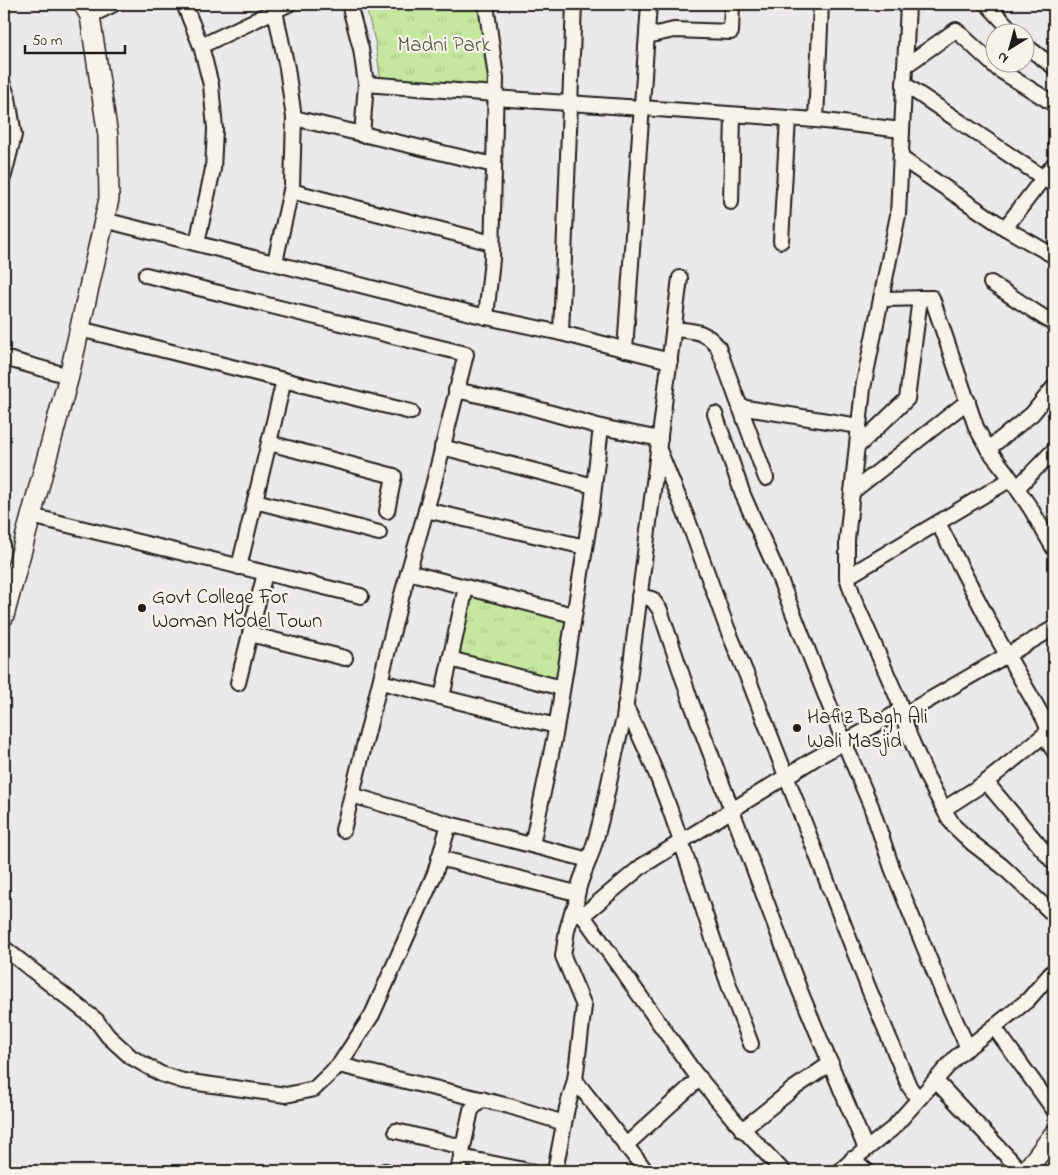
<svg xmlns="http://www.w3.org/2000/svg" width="1058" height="1175" font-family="'Indie Flower',sans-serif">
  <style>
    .park { fill: url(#park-tufts); stroke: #71825e }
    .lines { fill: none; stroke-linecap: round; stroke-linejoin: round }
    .street-casing { stroke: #1c1c1c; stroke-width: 18 }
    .secondary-casing { stroke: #1c1c1c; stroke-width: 22 }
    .street { stroke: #f7f3e8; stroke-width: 14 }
    .secondary { stroke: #f7f3e8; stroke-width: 19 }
    .poi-dot { fill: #1c1c1c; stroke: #f7f3e8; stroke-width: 2 }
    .labels { text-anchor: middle; stroke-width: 4.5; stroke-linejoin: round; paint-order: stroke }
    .park-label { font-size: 21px; fill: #4f5944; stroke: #f7f3e8 }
    .poi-label { font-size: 21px; fill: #1c1c1c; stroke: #f7f3e8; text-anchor: start }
  </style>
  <defs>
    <pattern id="park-tufts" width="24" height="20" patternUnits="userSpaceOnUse" patternTransform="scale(1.25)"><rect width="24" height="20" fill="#c6e7a0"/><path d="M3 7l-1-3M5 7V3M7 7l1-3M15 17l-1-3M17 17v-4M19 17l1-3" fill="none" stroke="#aac689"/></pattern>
  </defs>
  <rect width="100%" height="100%" fill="#ece9ed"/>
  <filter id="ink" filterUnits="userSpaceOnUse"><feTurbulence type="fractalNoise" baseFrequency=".02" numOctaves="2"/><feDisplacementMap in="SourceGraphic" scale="10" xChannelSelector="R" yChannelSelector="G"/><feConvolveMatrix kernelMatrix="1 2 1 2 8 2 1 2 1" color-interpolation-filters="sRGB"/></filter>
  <g filter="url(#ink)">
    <!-- park -->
    <g class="park">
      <path d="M365 4H478L489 57 491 86 381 81 375 41Z"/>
      <path d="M471 595 567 618 556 682 456 655Z"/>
    </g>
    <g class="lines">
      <defs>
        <g id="street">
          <path d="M184 4 201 46 211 85 215 129 213 169 197 243"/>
          <path d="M349 4 361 49 366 84 362 135"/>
          <path d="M486 4 496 78 492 259 486 317"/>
          <path d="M908 4 898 215 863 388 847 540V577L854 599 898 699 909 735 927 777 947 815 954 826 972 843 1002 866 1054 915"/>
          <path d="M987 4 1013 32"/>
          <path d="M90 16 114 4"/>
          <path d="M647 36 674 30 731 32 732 4"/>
          <path d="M201 46 289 4"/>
          <path d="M1026 46 1054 67"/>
          <path d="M905 66 956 30 998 69 1054 104"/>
          <path d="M366 84 495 94"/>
          <path d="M904 84 1054 185"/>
          <path d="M4 87 8 98 14 135 4 175"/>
          <path d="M495 98 816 120 902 130"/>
          <path d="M294 118 494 165"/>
          <path d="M816 120 821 4"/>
          <path d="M901 158 1005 228 1054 256"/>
          <path d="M291 191 492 243"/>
          <path d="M731 202 733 115"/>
          <path d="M104 220 486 317 561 333 670 361"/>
          <path d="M1005 228 1054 164"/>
          <path d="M781 241 788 118"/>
          <path d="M275 262 292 186 294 118 287 68 275 11"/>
          <path d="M146 275 466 354 433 486 401 598 343 830"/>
          <path d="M680 278 624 719C611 761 607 806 593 848 587 868 576 885 576 906L694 1072 735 1121 783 1171"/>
          <path d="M991 283 1054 324"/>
          <path d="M881 299 932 298 976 427 988 449 1006 472 1031 509 1054 549"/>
          <path d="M80 329 411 412"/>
          <path d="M674 329C693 331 705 330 718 347L766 478"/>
          <path d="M561 333 574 4"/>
          <path d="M625 350 649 4"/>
          <path d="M4 358 69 376"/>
          <path d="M456 390 523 405 601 427 660 439"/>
          <path d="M740 407 859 426"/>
          <path d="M715 414 743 495 775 567 844 742 871 806 892 868 943 993 968 1048"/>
          <path d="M269 443 394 476 387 511"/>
          <path d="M442 447 594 486"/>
          <path d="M857 447 907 399 920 298"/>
          <path d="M988 449 1032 414 1054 387"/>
          <path d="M659 450 689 523 727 628 750 683 868 987 909 1086 918 1099"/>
          <path d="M1017 488 1053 451 1054 452"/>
          <path d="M852 492 968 401"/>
          <path d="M255 501 379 533"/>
          <path d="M426 510 585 547"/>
          <path d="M31 516 361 596"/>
          <path d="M938 523 998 639 1044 719 1049 731 1050 745 1054 751"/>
          <path d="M239 567 284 380"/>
          <path d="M408 572 573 615"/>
          <path d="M847 577 1011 479"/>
          <path d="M639 596 652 599 660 610 690 699 800 991 866 1149"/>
          <path d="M250 634 345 658"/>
          <path d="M450 659 562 688"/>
          <path d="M381 682 556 726"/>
          <path d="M238 683 265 573"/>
          <path d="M442 697 466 587"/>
          <path d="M625 706C668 787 691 876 721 962 730 990 741 1017 751 1044"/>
          <path d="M903 715 1054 628"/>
          <path d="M986 782 1054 863"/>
          <path d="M352 795 449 824 589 860"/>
          <path d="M944 809 986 782 1049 731"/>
          <path d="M532 845 555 735 592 505 601 427"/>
          <path d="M439 858 576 893"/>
          <path d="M582 916 642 866 814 759 902 710"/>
          <path d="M4 948 96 1020 108 1036 131 1057 161 1074 183 1081 286 1095 314 1089 339 1065 372 1015 435 873 449 824"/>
          <path d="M994 1027 1054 1110"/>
          <path d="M339 1065 509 1106 564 1123"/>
          <path d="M575 1080 646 1171"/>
          <path d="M935 1080 1021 1171"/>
          <path d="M742 1130 793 1089 831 1063"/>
          <path d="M396 1131 463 1147"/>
          <path d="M625 1146 700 1078"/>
          <path d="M461 1157 529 1171"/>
          <path d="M852 1159 867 1171"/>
          <path d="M384 1171H386"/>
          <path d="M458 1171 471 1110 482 1099"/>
          <path d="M555 1171 567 1108 575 1080 584 1006 563 956 567 930 572 912 576 906"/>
          <path d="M840 1171 850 1162 892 1129 956 1057 1028 1000 1054 970"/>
        </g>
        <g id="secondary">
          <path d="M4 616 69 376 109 199 108 136 90 16 83 4"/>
          <path d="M1026 1171 1054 1134"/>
        </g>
      </defs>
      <!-- street casing -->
      <use href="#street" class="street-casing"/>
      <!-- secondary casing -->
      <use href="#secondary" class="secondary-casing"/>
      <!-- street -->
      <use href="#street" class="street"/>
      <!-- secondary -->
      <use href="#secondary" class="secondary"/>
    </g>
  </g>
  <!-- markers -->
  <g class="poi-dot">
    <circle cx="142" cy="608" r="5"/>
    <circle cx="797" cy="728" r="5"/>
  </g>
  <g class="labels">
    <!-- park labels -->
    <g class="park-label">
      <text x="444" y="51">Madni Park</text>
    </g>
    <!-- poi labels -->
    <g class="poi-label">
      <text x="152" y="603">Govt College For<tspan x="152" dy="24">Woman Model Town</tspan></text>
      <text x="807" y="723">Hafiz Bagh Ali<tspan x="807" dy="24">Wali Masjid</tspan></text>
    </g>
  </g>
  <!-- margin -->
  <rect width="1058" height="1175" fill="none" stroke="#f7f3e8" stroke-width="20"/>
  <rect x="10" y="10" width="1038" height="1155" fill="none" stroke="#1c1c1c" stroke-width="2" filter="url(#ink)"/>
  <!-- north arrow -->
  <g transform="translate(1010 48) rotate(217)"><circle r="24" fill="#f7f3e8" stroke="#9f9d96"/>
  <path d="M0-4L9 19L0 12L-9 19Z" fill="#1c1c1c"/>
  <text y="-8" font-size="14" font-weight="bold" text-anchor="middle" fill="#1c1c1c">N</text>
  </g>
  <!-- scale -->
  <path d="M25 45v8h100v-8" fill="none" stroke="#1c1c1c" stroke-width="2.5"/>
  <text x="32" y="45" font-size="15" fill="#1c1c1c" stroke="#f7f3e8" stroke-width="4" paint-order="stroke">50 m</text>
</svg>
